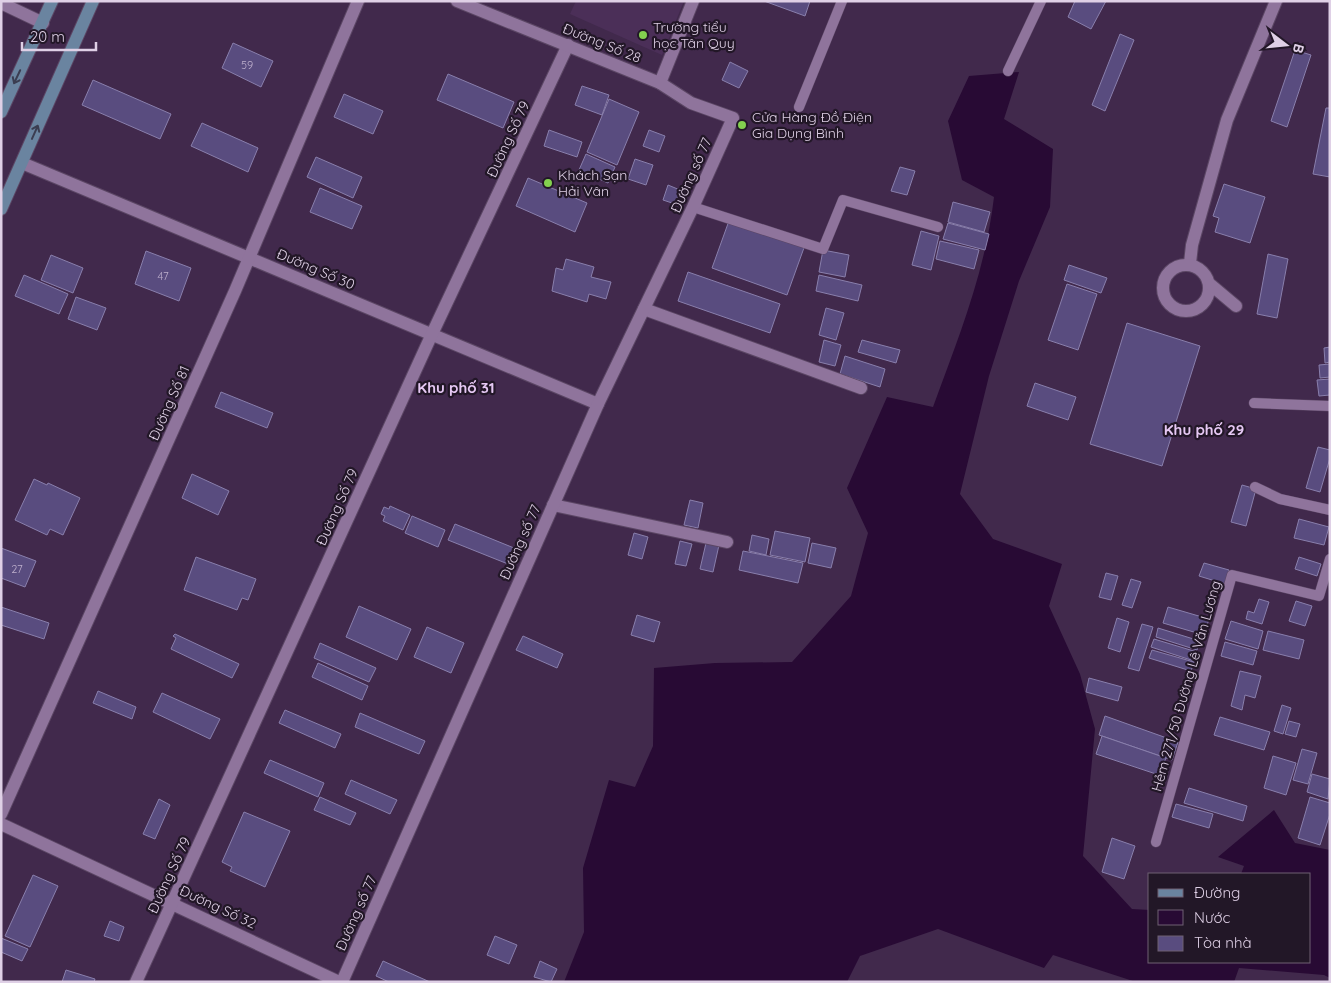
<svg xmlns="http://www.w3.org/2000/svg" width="1331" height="983" font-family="Quicksand,sans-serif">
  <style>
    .built { fill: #4b2f58 }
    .water { fill: #280a34 }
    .building { fill: #594c7f; stroke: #897fac }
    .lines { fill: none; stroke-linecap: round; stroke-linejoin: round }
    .lane-casing { stroke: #5b4664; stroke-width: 11 }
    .street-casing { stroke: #5b4664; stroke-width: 14 }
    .secondary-casing { stroke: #5b4664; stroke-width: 14 }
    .lane { stroke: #8f749c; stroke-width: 10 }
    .street { stroke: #8f749c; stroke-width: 12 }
    .secondary { stroke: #6a84a0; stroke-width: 12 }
    .oneway { stroke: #3b3d51 }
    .poi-dot { fill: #83d04f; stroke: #221727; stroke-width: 2 }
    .labels { text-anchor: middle; stroke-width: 4.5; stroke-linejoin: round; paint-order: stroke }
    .number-label { font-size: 11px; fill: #beafcc }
    .poi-label { font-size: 14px; fill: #dfd0e6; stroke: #221727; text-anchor: start }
    .street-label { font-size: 14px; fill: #dfd0e6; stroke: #221727 }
    .neighbourhood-label { font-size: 15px; font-weight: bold; fill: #e6c8f4; stroke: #221727 }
  </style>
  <rect width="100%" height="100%" fill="#41294c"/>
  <!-- built -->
  <path class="built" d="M576 1H684L662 55 570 14Z"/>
  <!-- water -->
  <path class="water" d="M1019 72 1004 119 1053 149 1050 207 1019 281 989 376 960 494 993 539 1062 564 1049 606 1080 674 1095 729 1083 856 1132 909 1150 910V962H1310V874H1241L1244 866 1218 857 1274 810 1295 843 1330 850V978L1324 975 1239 968 1234 982H1136L1053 955 1044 968 938 929 860 956 847 982H564L584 932 583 868 609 780 635 787 653 746 654 668 715 663 792 662 851 596 868 533 847 488 887 397 933 407C959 336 985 273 994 197L962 180 948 121 969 76Z"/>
  <!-- building -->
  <g class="building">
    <path d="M764 1H810L805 16Z"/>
    <path d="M1075 1H1106L1091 29 1068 17Z"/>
    <path d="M1120 34 1134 40 1105 111 1092 105Z"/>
    <path d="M233 43 273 61 261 87 222 68Z"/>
    <path d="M1295 50 1311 55 1287 127 1271 121Z"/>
    <path d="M730 62 748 71 739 88 722 80Z"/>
    <path d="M448 74 514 102 503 128 437 100Z"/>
    <path d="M93 80 171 114 160 139 82 105Z"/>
    <path d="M582 86 609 95 602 115 575 105Z"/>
    <path d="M344 94 383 111 373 134 334 117Z"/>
    <path d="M609 99 639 112 617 165 587 152Z"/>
    <path d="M1326 108H1330V177L1313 174Z"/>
    <path d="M202 123 258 148 248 172 191 146Z"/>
    <path d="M549 130 582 142 577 157 544 146Z"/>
    <path d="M649 130 665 136 659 152 643 146Z"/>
    <path d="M586 154 615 167 608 183 579 170Z"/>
    <path d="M316 157 362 177 353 198 307 177Z"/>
    <path d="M635 159 653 165 646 185 628 179Z"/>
    <path d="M900 167 915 171 907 195 891 191Z"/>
    <path d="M528 178 587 203 575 232 516 206Z"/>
    <path d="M1224 184 1265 197 1250 243 1215 232 1219 218 1213 216Z"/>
    <path d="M668 185 680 190 675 204 663 200Z"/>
    <path d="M320 188 362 206 352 229 310 212Z"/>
    <path d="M953 202 990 212 984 232 948 222Z"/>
    <path d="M730 218 805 245 787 295 712 268Z"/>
    <path d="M948 223 989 234 985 250 943 239Z"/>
    <path d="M921 231 939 236 931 270 912 265Z"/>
    <path d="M940 241 979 250 974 269 936 259Z"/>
    <path d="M823 250 849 255 845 277 819 272Z"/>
    <path d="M146 251 191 268 179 301 135 284Z"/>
    <path d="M1268 254 1288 259 1277 318 1257 314Z"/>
    <path d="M51 255 83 268 73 293 41 280Z"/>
    <path d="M566 259 594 267 591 277 611 282 606 299 589 294 587 302 552 291 556 268 563 270Z"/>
    <path d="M1069 265 1107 278 1101 293 1064 280Z"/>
    <path d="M688 272 780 304 770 333 678 301Z"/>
    <path d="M24 275 68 294 59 314 15 296Z"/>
    <path d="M819 275 862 285 858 301 816 291Z"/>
    <path d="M1067 284 1097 294 1078 350 1048 340Z"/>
    <path d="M76 297 106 308 97 330 68 319Z"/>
    <path d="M826 308 844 313 836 340 819 335Z"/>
    <path d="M1127 323 1200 346 1162 466 1090 444Z"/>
    <path d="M824 340 841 345 835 366 819 362Z"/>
    <path d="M862 340 900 350 896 363 858 352Z"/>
    <path d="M1330 347V362L1325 363 1324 348Z"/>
    <path d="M845 356 885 369 880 387 840 374Z"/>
    <path d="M1330 364V377L1320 378 1319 365Z"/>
    <path d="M1330 379V395L1319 396 1317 380Z"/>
    <path d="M1035 383 1076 397 1068 420 1027 406Z"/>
    <path d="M221 392 273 413 267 428 215 407Z"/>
    <path d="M1318 447 1330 450V458L1320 492 1306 488Z"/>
    <path d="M192 474 229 491 218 515 182 498Z"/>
    <path d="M34 479 47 485 48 483 80 498 63 535 50 529 47 535 15 520Z"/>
    <path d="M1242 485 1256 489 1246 526 1231 522Z"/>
    <path d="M690 500 703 503 698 528 684 525Z"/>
    <path d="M390 506 410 515 403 530 383 521 385 516 381 514 384 507 389 509Z"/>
    <path d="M412 516 445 530 438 547 405 533Z"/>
    <path d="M1299 519 1329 527 1324 545 1294 538Z"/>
    <path d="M455 524 514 548 508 564 448 540Z"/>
    <path d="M775 531 810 538 805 562 770 555Z"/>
    <path d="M634 533 648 537 642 559 628 555Z"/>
    <path d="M752 535 769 539 766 555 749 551Z"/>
    <path d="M680 541 692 544 686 566 675 564Z"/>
    <path d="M706 543 719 545 713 572 700 569Z"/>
    <path d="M812 543 836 548 831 568 808 563Z"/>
    <path d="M1 548 36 561 25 587 1 578Z"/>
    <path d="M743 551 803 563 798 583 739 570Z"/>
    <path d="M196 557 256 579 248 600 242 598 237 610 184 590Z"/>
    <path d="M1299 557 1321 564 1317 576 1295 569Z"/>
    <path d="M1204 563 1229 570 1225 584 1199 576Z"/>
    <path d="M1106 573 1118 576 1111 600 1099 597Z"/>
    <path d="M1131 579 1141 582 1132 608 1122 605Z"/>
    <path d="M1259 599 1269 602 1262 624 1246 619 1248 611 1254 613Z"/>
    <path d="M1296 601 1312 606 1305 626 1289 621Z"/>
    <path d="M359 606 411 629 397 660 346 637Z"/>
    <path d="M1 607 49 623 44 639 1 625Z"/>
    <path d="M1168 607 1209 619 1204 635 1163 623Z"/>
    <path d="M637 615 660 622 654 642 631 635Z"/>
    <path d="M1117 618 1129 622 1120 652 1108 648Z"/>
    <path d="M1231 621 1263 631 1258 649 1225 639Z"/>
    <path d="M1142 624 1153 627 1139 671 1128 668Z"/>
    <path d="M427 627 464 643 451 673 414 657Z"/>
    <path d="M1158 628 1200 641 1197 650 1156 637Z"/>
    <path d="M1268 631 1304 640 1299 659 1263 650Z"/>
    <path d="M175 634 239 664 232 678 171 649 176 638 173 636Z"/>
    <path d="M523 636 563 654 557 668 516 650Z"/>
    <path d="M1154 639 1197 652 1194 661 1151 647Z"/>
    <path d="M1225 642 1257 651 1253 665 1221 656Z"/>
    <path d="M320 643 376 668 369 682 314 658Z"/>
    <path d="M1152 650 1194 662 1191 671 1149 658Z"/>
    <path d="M318 663 368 686 362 700 312 677Z"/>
    <path d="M1240 671 1261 676 1255 698 1245 695 1242 710 1231 706Z"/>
    <path d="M1089 678 1122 687 1118 701 1086 692Z"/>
    <path d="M98 691 136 707 132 719 93 703Z"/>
    <path d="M162 693 220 719 210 739 153 712Z"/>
    <path d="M1282 705 1291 708 1283 734 1274 731Z"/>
    <path d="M285 710 341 734 335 748 279 723Z"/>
    <path d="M360 713 425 741 419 754 355 727Z"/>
    <path d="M1105 716 1178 742 1172 760 1099 735Z"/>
    <path d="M1220 717 1270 732 1264 750 1214 735Z"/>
    <path d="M1289 721 1300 724 1296 737 1285 734Z"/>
    <path d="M1102 736 1166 758 1159 775 1096 754Z"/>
    <path d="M1302 749 1317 753 1308 784 1293 780Z"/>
    <path d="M1273 756 1296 763 1286 795 1264 788Z"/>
    <path d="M270 760 324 783 318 797 264 773Z"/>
    <path d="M1312 774 1330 779 1328 799 1307 792Z"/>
    <path d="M351 780 397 800 390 814 345 794Z"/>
    <path d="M1189 788 1247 806 1243 821 1184 803Z"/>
    <path d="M320 797 356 813 350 825 314 810Z"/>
    <path d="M1310 797 1330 803V814L1320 845 1298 838Z"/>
    <path d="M159 799 170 805 155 839 143 834Z"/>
    <path d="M1176 804 1213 814 1209 828 1172 817Z"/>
    <path d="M244 812 290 831 265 887 230 871 232 867 222 862Z"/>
    <path d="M1112 838 1135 846 1124 879 1102 872Z"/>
    <path d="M33 875 58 886 30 947 5 936Z"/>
    <path d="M110 921 124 927 119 941 104 936Z"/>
    <path d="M495 936 517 945 509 964 487 955Z"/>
    <path d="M1 938 28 949 22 961 1 952Z"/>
    <path d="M383 961 430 982H389L376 976Z"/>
    <path d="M540 961 557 969 551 982 534 977Z"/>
    <path d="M66 970 95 979 94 982H62Z"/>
  </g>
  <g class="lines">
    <defs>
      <g id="lane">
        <path d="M1008 71 1041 1"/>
        <path d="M799 107 842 1"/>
        <path d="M693 207 823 249 843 200 938 227"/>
        <path d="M1254 403 1330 406"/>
        <path d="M1255 487 1280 499 1330 510"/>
        <path d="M1156 842 1232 575 1319 596 1330 559"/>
      </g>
      <g id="street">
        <path d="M1 3 43 23"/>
        <path d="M660 83 693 1"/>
        <path d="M22 163 598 404"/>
        <path d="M1190 263 1192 245 1227 120 1276 1"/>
        <circle cx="1186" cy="288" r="23"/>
        <path d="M1211 285 1236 306"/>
        <path d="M644 309 861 388"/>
        <path d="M553 505 727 542"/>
        <path d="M1 814 235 291 358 1"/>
        <path d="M1 824 339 982"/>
        <path d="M136 982 432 334 568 45"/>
        <path d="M342 982 598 404 693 207 733 118 691 103 660 83 457 1"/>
      </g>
      <g id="secondary">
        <path d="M1 112 52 1"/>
        <path d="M1 209 93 1"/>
      </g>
    </defs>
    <!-- lane casing -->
    <use href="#lane" class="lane-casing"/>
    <!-- street casing -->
    <use href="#street" class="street-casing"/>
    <!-- secondary casing -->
    <use href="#secondary" class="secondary-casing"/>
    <!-- lane -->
    <use href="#lane" class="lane"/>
    <!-- street -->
    <use href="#street" class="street"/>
    <!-- secondary -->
    <use href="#secondary" class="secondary"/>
  </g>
  <!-- one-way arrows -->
  <defs><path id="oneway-shaft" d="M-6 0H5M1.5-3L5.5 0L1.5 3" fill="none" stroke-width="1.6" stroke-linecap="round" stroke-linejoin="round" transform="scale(1.25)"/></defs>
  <g class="oneway">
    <use href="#oneway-shaft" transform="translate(17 77) rotate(115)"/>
    <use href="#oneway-shaft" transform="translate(35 132) rotate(-66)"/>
  </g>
  <!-- markers -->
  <g class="poi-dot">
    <circle cx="643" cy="35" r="5"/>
    <circle cx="742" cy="125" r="5"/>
    <circle cx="548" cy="183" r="5"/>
  </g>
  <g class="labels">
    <!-- number labels -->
    <g class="number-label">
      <text x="247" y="69">59</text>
      <text x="163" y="280">47</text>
      <text x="17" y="573">27</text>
    </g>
    <!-- poi labels -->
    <g class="poi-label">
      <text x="653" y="32">Trường tiểu<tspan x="653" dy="16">học Tân Quy</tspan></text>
      <text x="752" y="122">Cửa Hàng Đồ Điện<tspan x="752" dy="16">Gia Dụng Bình</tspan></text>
      <text x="558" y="180">Khách Sạn<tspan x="558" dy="16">Hải Vân</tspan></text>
    </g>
    <!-- street labels -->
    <g class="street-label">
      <text transform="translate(602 43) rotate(22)" y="5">Đường Số 28</text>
      <text transform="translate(508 139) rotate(-65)" y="5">Đường Số 79</text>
      <text transform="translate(691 175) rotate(-66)" y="5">Đường số 77</text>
      <text transform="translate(316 269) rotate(23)" y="5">Đường Số 30</text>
      <text transform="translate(169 403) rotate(-66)" y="5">Đường Số 81</text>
      <text transform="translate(337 507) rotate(-66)" y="5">Đường Số 79</text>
      <text transform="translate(520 542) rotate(-66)" y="5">Đường số 77</text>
      <text transform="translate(1186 686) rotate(-74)" y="5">Hẻm 271/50 Đường Lê Văn Lương</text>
      <text transform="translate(169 875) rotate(-65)" y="5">Đường Số 79</text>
      <text transform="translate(218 907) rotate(25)" y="5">Đường Số 32</text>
      <text transform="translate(356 913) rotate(-66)" y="5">Đường số 77</text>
    </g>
    <!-- neighbourhood labels -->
    <g class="neighbourhood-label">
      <text x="456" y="393">Khu phố 31</text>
      <text x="1204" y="435">Khu phố 29</text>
    </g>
  </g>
  <!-- border -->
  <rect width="1331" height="983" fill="none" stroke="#dfd0e6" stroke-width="5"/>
  <!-- legend -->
  <rect x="1148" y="873" width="162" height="90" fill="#221727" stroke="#6e6173"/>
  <rect x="1158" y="889" width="25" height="8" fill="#6a84a0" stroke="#6e6173"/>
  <text x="1194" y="898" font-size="15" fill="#dfd0e6">Đường</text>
  <rect x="1158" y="910" width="25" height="15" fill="#280a34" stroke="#6e6173"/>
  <text x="1194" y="923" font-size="15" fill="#dfd0e6">Nước</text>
  <rect x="1158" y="936" width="25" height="15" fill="#594c7f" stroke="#6e6173"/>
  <text x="1194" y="948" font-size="15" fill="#dfd0e6">Tòa nhà</text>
  <!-- north arrow -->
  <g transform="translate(1286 45) rotate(106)" stroke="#221727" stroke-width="4" paint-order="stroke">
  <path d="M0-4L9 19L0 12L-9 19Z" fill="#dfd0e6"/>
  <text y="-8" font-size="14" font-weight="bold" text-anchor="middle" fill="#dfd0e6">B</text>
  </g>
  <!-- scale -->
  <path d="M22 42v8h74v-8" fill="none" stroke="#dfd0e6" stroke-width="2.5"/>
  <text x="30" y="42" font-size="15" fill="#dfd0e6" stroke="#221727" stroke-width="4" paint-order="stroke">20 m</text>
</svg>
